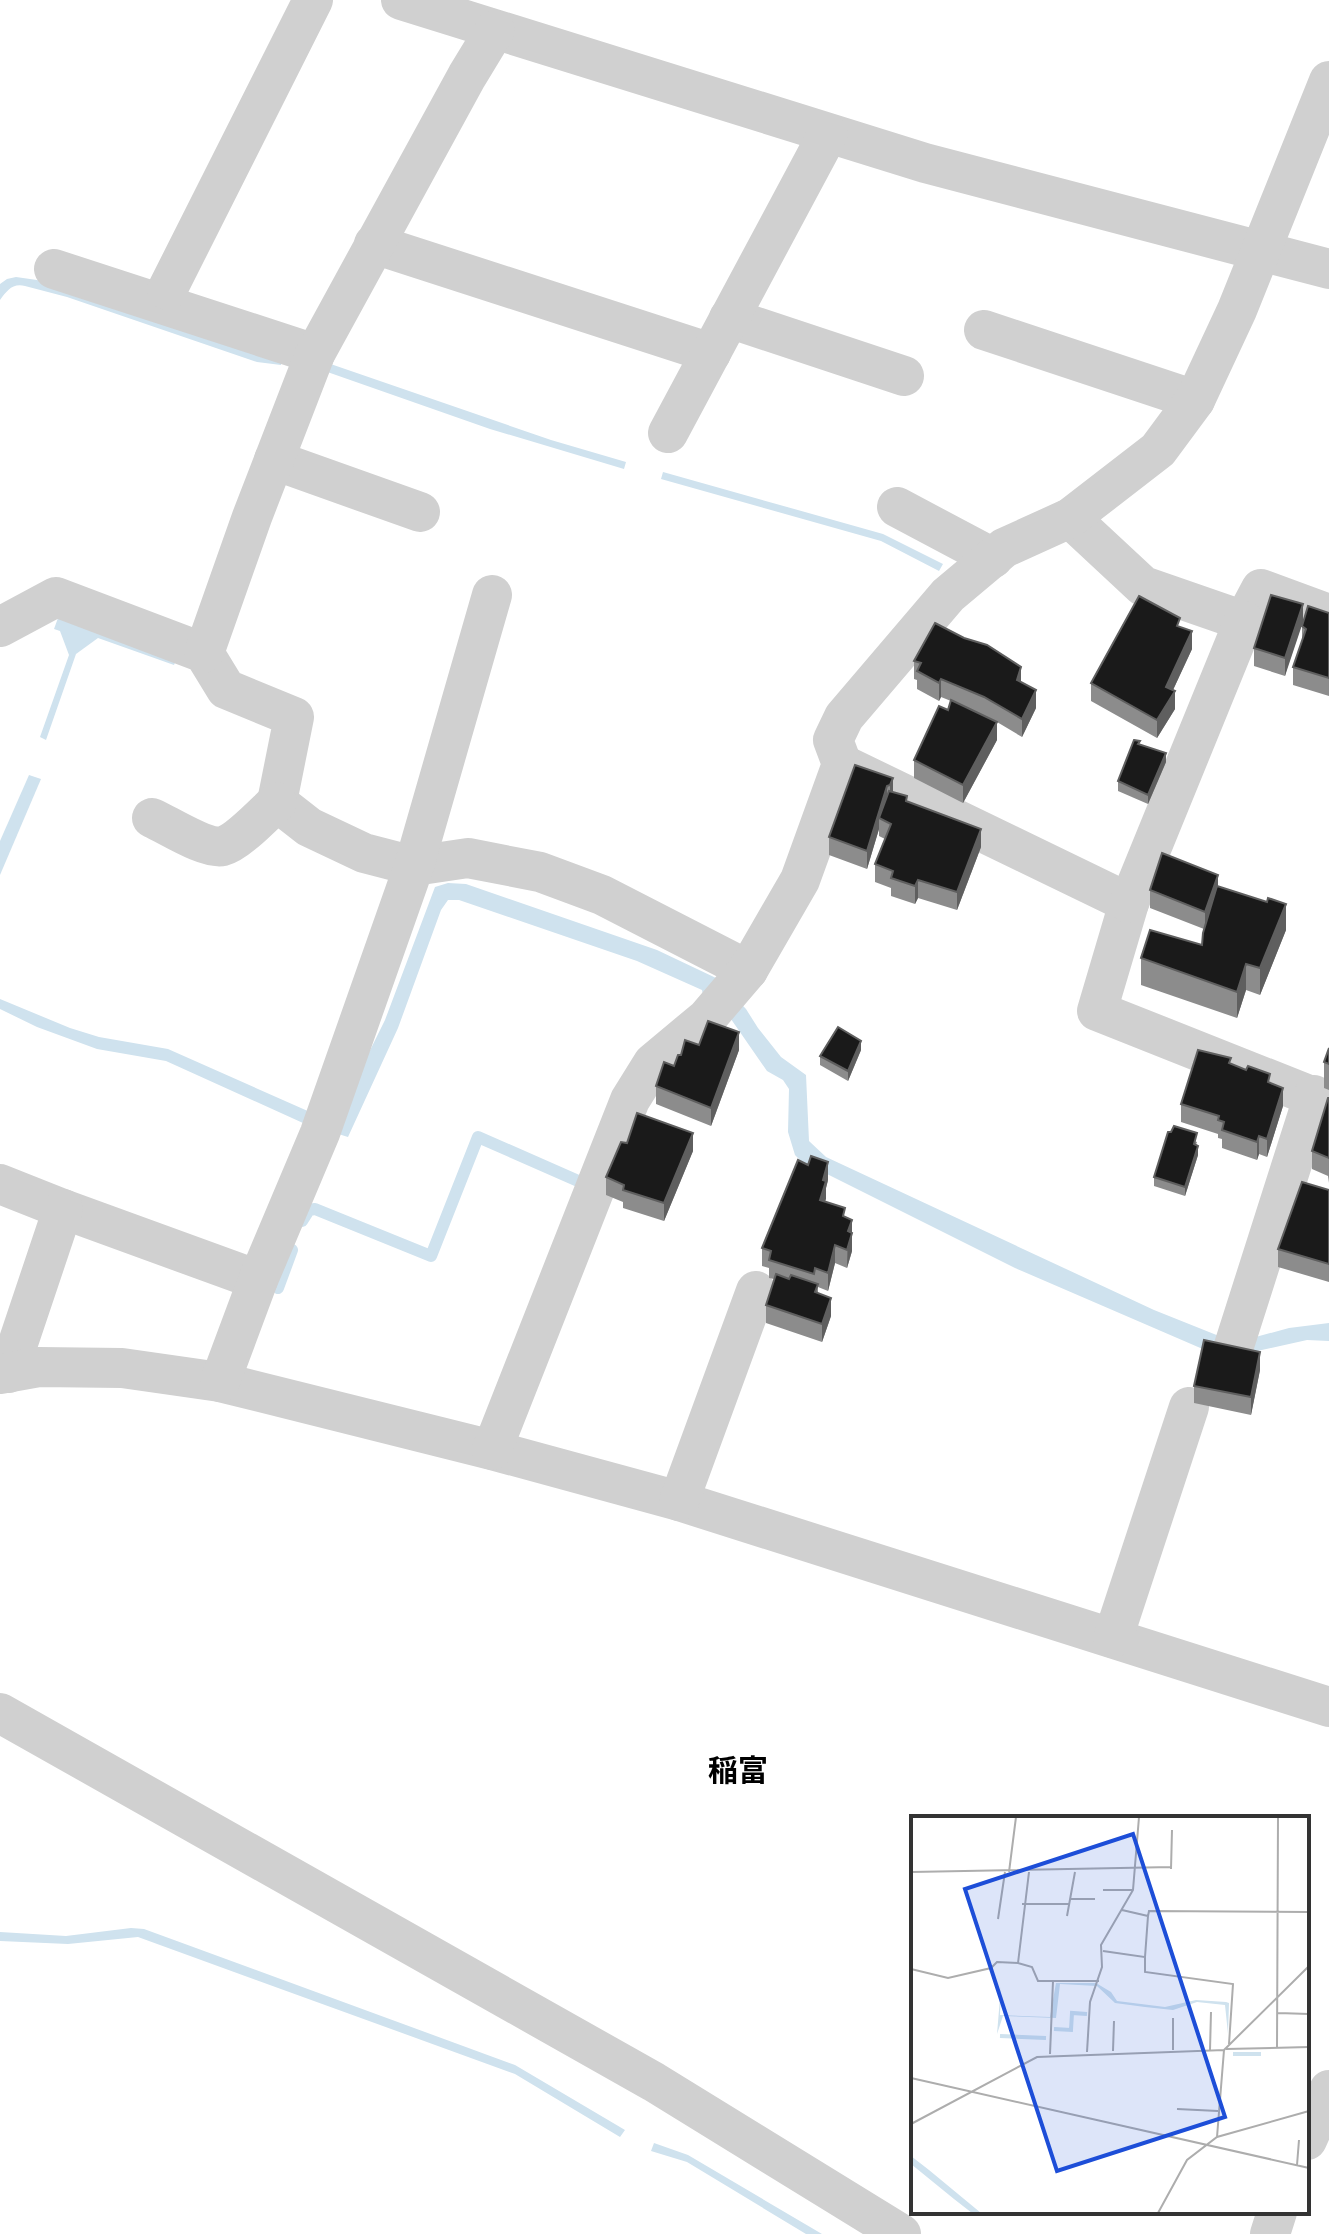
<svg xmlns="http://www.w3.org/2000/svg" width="1329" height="2234" font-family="'Exo 2','Noto Sans JP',sans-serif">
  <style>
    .water { fill: #cfe2ee }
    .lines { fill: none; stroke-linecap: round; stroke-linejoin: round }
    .stream { stroke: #cfe2ee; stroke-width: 12 }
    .minor { stroke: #d0d0d0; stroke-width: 40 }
    .wall { fill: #8c8c8c }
    .shaded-wall { fill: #5f5f5f }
    .building { fill: #1a1a1a; stroke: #5f5f5f; stroke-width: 2 }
    .labels { text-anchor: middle; stroke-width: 8; stroke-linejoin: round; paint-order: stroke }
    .quarter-label { font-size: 30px; font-weight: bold; fill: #000; stroke: #fff }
    .inset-river { fill: none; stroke: #cfe2ee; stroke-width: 4 }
    .inset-road { fill: none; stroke: #adadad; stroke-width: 2 }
    .view { fill: #1d4ed8; fill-opacity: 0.15; stroke: #1d4ed8; stroke-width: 4 }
    .inset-edge { fill: none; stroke: #333; stroke-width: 4 }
  </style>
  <rect width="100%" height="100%" fill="#fff"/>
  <!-- water -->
  <g class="water">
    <path d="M16 277 37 280 281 355V365L257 362 67 297 25 286C12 283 7 291 0 300V284L7 279Z"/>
    <path d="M319 360 551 440 626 462 624 469 490 429 316 368Z"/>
    <path d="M663 472 883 534 943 564 939 571 881 541 661 479Z"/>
    <path d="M58 618 177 658 174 665 98 638 76 654 46 740 40 737 69 655 60 631 54 629Z"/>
    <path d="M29 775 41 779 0 875V841Z"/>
    <path d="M448 883 466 884 657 950 716 978 746 1009 758 1028 781 1057 806 1075 809 1141 826 1157 1154 1310 1219 1336 1252 1338 1289 1328 1329 1323V1341L1307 1340 1239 1355 1205 1350 1015 1268 827 1174 805 1165 795 1155 788 1132 789 1089 783 1080 767 1071 715 996 704 1002 702 990 637 961 459 900H448L441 910 398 1028 348 1137 303 1123 166 1061 97 1049 37 1027 0 1009V999L70 1028 99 1037 168 1049 310 1112 342 1107 385 1020 435 887Z"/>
    <path d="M131 1928 144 1929 515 2065 625 2130 620 2137 515 2074 138 1937 68 1944 0 1941V1932L66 1936Z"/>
    <path d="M654 2143 688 2155 822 2234H806L687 2162 651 2151Z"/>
  </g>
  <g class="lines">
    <!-- stream -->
    <g class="stream">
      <path d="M302 1221 309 1210 315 1209 431 1256 478 1137 585 1184 587 1177"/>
      <path d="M278 1288 292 1250"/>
    </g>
    <!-- minor -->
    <g class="minor">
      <path d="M401 0 925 163 1329 269"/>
      <path d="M374 244 711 353"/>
      <path d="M54 269 315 354"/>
      <path d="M167 290 313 0"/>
      <path d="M729 318 904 376"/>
      <path d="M984 330 1195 400"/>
      <path d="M668 433 828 134"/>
      <path d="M274 460 420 512"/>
      <path d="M897 507 993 558"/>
      <path d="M1070 518 1143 586 1244 621 1261 589 1329 614"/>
      <path d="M0 627 56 597 204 653 226 689 294 717 277 802 309 827 364 853 414 866 468 858 540 872 602 895 748 970"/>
      <path d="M204 653 252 517 315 354 467 76 495 30"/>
      <path d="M846 766 1129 903 1097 1011 1329 1103"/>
      <path d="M152 818C168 825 206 850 223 846 238 842 265 813 277 802"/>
      <path d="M1129 903 1244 621"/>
      <path d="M0 1184 63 1209 258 1280"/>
      <path d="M1232 1352 1314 1095"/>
      <path d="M8 1373 63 1209"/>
      <path d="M0 1374 39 1367 122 1368 220 1382 492 1450 679 1501 1329 1707"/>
      <path d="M220 1382 258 1280 320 1133 414 866 492 595"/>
      <path d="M492 1450 630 1100 653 1063 707 1018 748 970 800 880 842 764 833 740 844 717 948 595 1004 548 1070 518 1158 450 1195 400 1237 310 1329 81"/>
      <path d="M679 1501 756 1291"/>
      <path d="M1113 1638 1189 1407"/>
      <path d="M0 1713 654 2082 901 2234"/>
      <path d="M1307 2140 1329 2090"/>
      <path d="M1270 2234 1277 2212"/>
    </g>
  </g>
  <!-- wall -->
  <g class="wall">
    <path d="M1303 604 1285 676 1254 666V648Z"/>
    <path d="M1329 613V696L1293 685V667L1302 642V626Z"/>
    <path d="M1180 627 1192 649 1173 690 1175 709 1157 738 1091 701V683Z"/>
    <path d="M914 661 1021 682 1036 708 1022 737 997 722V740L963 803 914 778V760L948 710 951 701 941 697 939 701 917 689V680L914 679Z"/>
    <path d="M1140 744 1166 762 1148 804 1118 791V781Z"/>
    <path d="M893 778V792L907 802 981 847 957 910 918 898 915 904 891 896V888L875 882V864L885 839 879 836V829L867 869 829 855V837Z"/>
    <path d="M1218 886 1286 930 1260 995 1246 990 1237 1018 1141 985V958L1202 945 1204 929 1150 908V890Z"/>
    <path d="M1329 1048V1090L1324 1088V1062Z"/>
    <path d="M739 1050 711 1126 656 1104V1086L674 1066 681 1055Z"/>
    <path d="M861 1050 848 1081 820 1065V1056Z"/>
    <path d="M1231 1064 1270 1083 1283 1106 1267 1157 1259 1154 1257 1160 1222 1148V1139L1218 1138V1134L1181 1122V1104Z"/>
    <path d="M1329 1098V1183L1328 1176 1312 1169V1151Z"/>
    <path d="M1171 1132 1197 1142 1196 1145 1198 1155 1185 1196 1154 1186V1177Z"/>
    <path d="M627 1143 693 1151 664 1221 623 1208V1202L606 1195V1177Z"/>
    <path d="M828 1180 826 1188 825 1201 845 1217 852 1220V1251L847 1268 835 1263 828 1291 818 1287V1293L831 1316 822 1342 766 1323V1305L774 1279 769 1278V1268L762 1266V1248Z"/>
    <path d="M1329 1190V1282L1278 1267V1249Z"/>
    <path d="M1260 1370 1251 1415 1194 1403V1386Z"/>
  </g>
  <!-- shaded-wall -->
  <g class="shaded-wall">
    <path d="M1303 604V622L1285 676V658Z"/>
    <path d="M1192 631V649L1166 705V687Z"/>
    <path d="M1021 667V685L1017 680Z"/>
    <path d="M941 679V697L939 701V683Z"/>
    <path d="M1036 690V708L1022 737V719Z"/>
    <path d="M1175 691V709L1157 738V720Z"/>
    <path d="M997 722V740L963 803V785Z"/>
    <path d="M1166 753V762L1148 804V795Z"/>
    <path d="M893 778V796L890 803V785Z"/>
    <path d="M887 786V804L879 818V829L867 869V851Z"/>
    <path d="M981 829V847L957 910V892Z"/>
    <path d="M1218 875V893L1205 930V912Z"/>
    <path d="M918 880V898L915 904V886Z"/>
    <path d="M1286 904V930L1260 995V968Z"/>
    <path d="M1246 964V990L1237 1018V992Z"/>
    <path d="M739 1032V1050L711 1126V1108Z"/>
    <path d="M861 1041V1050L848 1081V1071Z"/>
    <path d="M1283 1088V1106L1267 1157V1139Z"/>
    <path d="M693 1133V1151L664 1221V1203Z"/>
    <path d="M1259 1136V1154L1257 1160V1142Z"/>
    <path d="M1198 1146V1155L1185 1196V1187Z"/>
    <path d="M828 1162V1180L826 1188V1199L820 1218V1200L823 1180Z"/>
    <path d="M852 1220V1251L847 1268 848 1231Z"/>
    <path d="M835 1245V1263L828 1291V1273Z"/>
    <path d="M831 1298V1316L822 1342V1324Z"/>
    <path d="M1260 1352V1370L1251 1415V1397Z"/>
  </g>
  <!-- building -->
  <g class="building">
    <path d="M1271 595 1303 604 1285 658 1254 648Z"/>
    <path d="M1139 596 1180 618 1177 626 1192 631 1166 687 1175 691 1157 720 1091 683Z"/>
    <path d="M1308 606 1329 613V678L1293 667 1306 629 1302 626Z"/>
    <path d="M935 623 964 638 987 645 1021 667 1017 680 1036 690 1022 719 984 697 941 679 939 683 917 671 921 663 914 661Z"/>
    <path d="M951 700 997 722 963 785 914 760 939 706 948 710Z"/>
    <path d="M1134 740 1140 741 1138 744 1166 753 1148 795 1118 781Z"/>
    <path d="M855 765 893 778 890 785 887 786 867 851 829 837Z"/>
    <path d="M889 791 907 796 906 801 981 829 957 892 918 880 915 886 891 878 893 871 875 864 891 824 879 818Z"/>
    <path d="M1162 853 1218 875 1205 912 1150 890Z"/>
    <path d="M1217 886 1267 902 1268 898 1286 904 1260 968 1246 964 1237 992 1141 958 1150 930 1202 945 1203 933Z"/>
    <path d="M708 1021 739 1032 711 1108 656 1086 664 1062 674 1066 678 1055H681L685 1040 699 1045Z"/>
    <path d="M838 1027 861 1041 848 1071 820 1056Z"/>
    <path d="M1329 1048V1064L1324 1062Z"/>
    <path d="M1198 1050 1231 1058 1229 1063 1246 1070 1248 1066 1270 1074 1268 1082 1283 1088 1267 1139 1259 1136 1257 1142 1222 1130 1224 1122 1218 1120 1219 1116 1181 1104Z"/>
    <path d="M1328 1098H1329V1158L1312 1151Z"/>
    <path d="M637 1113 693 1133 664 1203 623 1190 624 1185 606 1177 621 1142 627 1143Z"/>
    <path d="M1174 1126 1197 1133 1194 1144 1198 1146 1185 1187 1154 1177 1168 1132H1171Z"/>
    <path d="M811 1156 828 1162 823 1180 826 1181 820 1200 845 1208 843 1216 852 1220 848 1231 852 1233 847 1250 835 1245 828 1273 815 1268 814 1274 769 1260 771 1251 762 1248 798 1160 808 1165Z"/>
    <path d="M1302 1182 1329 1190V1264L1278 1249Z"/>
    <path d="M776 1274 789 1279 791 1275 818 1284 815 1292 831 1298 822 1324 766 1305Z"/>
    <path d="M1204 1340 1260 1352 1251 1397 1194 1386Z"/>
  </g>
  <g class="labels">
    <!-- quarter labels -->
    <g class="quarter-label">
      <text x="738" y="1781">稲富</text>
    </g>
  </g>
  <!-- overview -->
  <g transform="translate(911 1816)">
    <rect width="398" height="398" fill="#fff"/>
    <path d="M145 167H185L200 176 206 185 254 191 285 184 315 186 318 187 317 218 314 189 286 186 262 194 234 191 204 187 186 170 149 168 145 202 92 200 86 218 90 170 89 199 139 201ZM0 340 18 354 70 397H61L43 383 0 348Z" fill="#cfe2ee"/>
    <path class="inset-river" d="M143 213 160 214 161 197 176 198M89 220 135 222M322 238H350"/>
    <path class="inset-road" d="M260 53 261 14M0 56 261 51M98 56 105 1M192 74H222M159 83H184M111 88H158M211 94 237 100 238 95 398 96M156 100 164 56M87 103 94 56M192 135 234 141V156L322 168 318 228M234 141 237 100M107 147 118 56M0 153 37 162 80 152 86 146 107 147 121 151 127 165H188M367 197 398 198M366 231 367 1M315 233 398 231M262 234V202M299 234 300 196M313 234 398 150M202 235 203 205M176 236 179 186 191 151 190 129 222 74 228 1M139 238 142 165M0 262 398 352M266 293 307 295M0 308 126 241 313 234 306 321M386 349 388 324M247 397 276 344 306 321 398 295"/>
    <path class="view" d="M222 18 314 301 146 355 54 73Z"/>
    <rect width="398" height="398" class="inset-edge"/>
  </g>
</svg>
